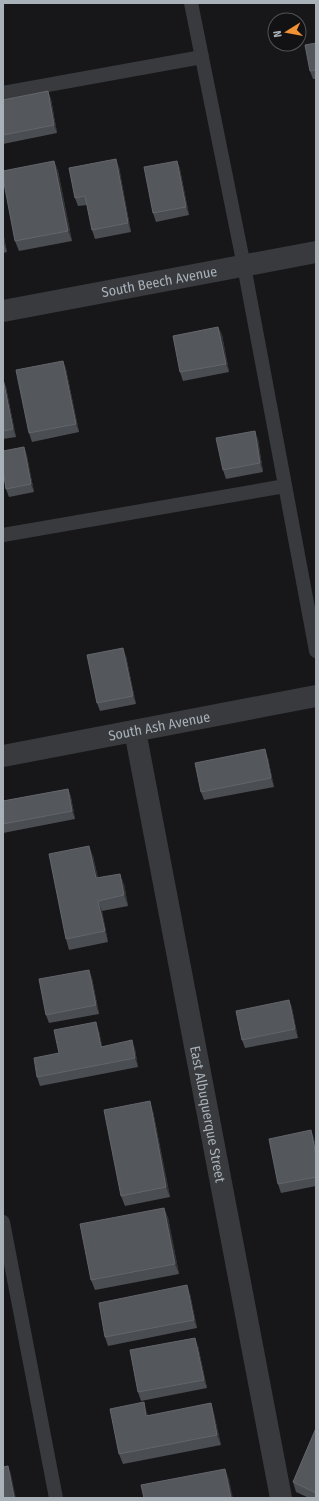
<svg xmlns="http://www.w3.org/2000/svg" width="319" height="1501" font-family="'Fira Sans Condensed',sans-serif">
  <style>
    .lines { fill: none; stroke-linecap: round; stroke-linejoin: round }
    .service { stroke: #383a3e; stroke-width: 14 }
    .minor { stroke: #383a3e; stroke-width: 22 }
    .wall { fill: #4a4d51 }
    .shaded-wall { fill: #313336 }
    .building { fill: #54575c; stroke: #62656b }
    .labels { text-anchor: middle; stroke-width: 3.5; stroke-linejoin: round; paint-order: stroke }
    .street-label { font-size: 14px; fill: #a9b1b9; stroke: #121214 }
  </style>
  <rect width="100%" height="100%" fill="#171719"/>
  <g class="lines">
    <!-- service -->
    <g class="service">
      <path d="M191 3 244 266 316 651"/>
      <path d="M3 93 202 57"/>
      <path d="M3 535 285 486"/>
      <path d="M3 1222 56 1498"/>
    </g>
    <!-- minor -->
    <g class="minor">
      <path id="s1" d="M3 311 316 252"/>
      <path id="s2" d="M135 731 281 1498"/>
      <path id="s3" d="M3 756 316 696"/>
    </g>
  </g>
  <!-- wall -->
  <g class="wall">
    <path d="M316 43V79H313L310 71Z"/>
    <path d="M48 91 51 99 57 133 3 144V100Z"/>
    <path d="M54 161 58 171 72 241 19 251 15 241Z"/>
    <path d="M177 161 180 169 189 215 156 222 153 213Z"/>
    <path d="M119 167 131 232 95 239 92 230 87 205 78 206 75 198Z"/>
    <path d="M3 232 7 252 3 253Z"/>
    <path d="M218 327 222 335 229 372 183 381 180 372Z"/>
    <path d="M63 361 66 369 79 432 32 442 29 433Z"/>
    <path d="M3 379 6 387 16 437 3 439Z"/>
    <path d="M258 439 263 472 226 479 223 470Z"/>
    <path d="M24 447 27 456 34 492 9 497 6 489Z"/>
    <path d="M126 656 136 704 100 711 97 703Z"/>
    <path d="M268 758 274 787 204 800 201 792Z"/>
    <path d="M68 789 71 797 75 819 3 833V801Z"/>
    <path d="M93 856 98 878 124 884 128 906 102 911 108 942 69 950 66 939Z"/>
    <path d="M92 978 99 1014 49 1023 46 1015Z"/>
    <path d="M289 1000 292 1008 298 1038 245 1048 242 1040Z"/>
    <path d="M99 1031 102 1046 135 1049 138 1067 40 1086 37 1077 59 1053Z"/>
    <path d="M153 1111 170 1197 125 1206 121 1196Z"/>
    <path d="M311 1130 314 1139 316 1148V1186L281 1193 278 1184Z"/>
    <path d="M164 1208 168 1218 179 1274 95 1290 91 1280Z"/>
    <path d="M190 1294 197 1328 108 1346 105 1337Z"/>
    <path d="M198 1346 207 1388 141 1401 138 1392Z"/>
    <path d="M211 1403 214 1414 221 1445 123 1464 119 1454 147 1413 148 1416Z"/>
    <path d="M316 1428V1498H309L296 1492 293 1482Z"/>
  </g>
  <!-- shaded-wall -->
  <g class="shaded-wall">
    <path d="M48 91 51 99 57 133 54 125Z"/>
    <path d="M116 159 119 167 131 232 128 223Z"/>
    <path d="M54 161 58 171 72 241 68 231Z"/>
    <path d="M177 161 180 169 189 215 186 207Z"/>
    <path d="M3 232 7 252 4 244 3 239Z"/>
    <path d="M218 327 222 335 229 372 226 364Z"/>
    <path d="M63 361 66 369 79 432 76 424Z"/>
    <path d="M3 379 6 387 16 437 13 429Z"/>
    <path d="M255 431 258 439 263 472 260 463Z"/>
    <path d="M24 447 27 456 34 492 31 484Z"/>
    <path d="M123 648 126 656 136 704 133 696Z"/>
    <path d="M265 749 268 758 274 787 271 778Z"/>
    <path d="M68 789 71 797 75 819 72 811Z"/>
    <path d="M89 846 93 856 100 888 96 878Z"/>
    <path d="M120 874 124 884 128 906 124 895Z"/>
    <path d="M98 901 102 911 108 942 105 931Z"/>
    <path d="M89 970 92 978 99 1014 96 1005Z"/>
    <path d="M289 1000 292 1008 298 1038 295 1029Z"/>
    <path d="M96 1022 99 1031 104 1055 101 1047Z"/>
    <path d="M132 1040 135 1049 138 1067 135 1058Z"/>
    <path d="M150 1101 153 1111 170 1197 166 1187Z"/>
    <path d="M311 1130 314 1139 316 1148V1155Z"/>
    <path d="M164 1208 168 1218 179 1274 175 1264Z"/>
    <path d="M187 1285 190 1294 197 1328 194 1320Z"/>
    <path d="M195 1338 198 1346 207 1388 204 1380Z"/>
    <path d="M144 1402 147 1413 150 1426 146 1416Z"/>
    <path d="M211 1403 214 1414 221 1445 217 1435Z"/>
    <path d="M8 1466 11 1474 16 1498H15L14 1497Z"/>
    <path d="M225 1469 229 1479 233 1498H231Z"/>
  </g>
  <!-- building -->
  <g class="building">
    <path d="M316 43V70L310 71 305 45Z"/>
    <path d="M48 91 54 125 3 135V100Z"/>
    <path d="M116 159 128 223 92 230 85 196 75 198 69 168Z"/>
    <path d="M54 161 68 231 15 241 3 178V171Z"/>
    <path d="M177 161 186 207 153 213 144 167Z"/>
    <path d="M218 327 226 364 180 372 173 336Z"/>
    <path d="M63 361 76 424 29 433 16 370Z"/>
    <path d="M3 379 13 429 3 431Z"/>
    <path d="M255 431 260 463 223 470 216 438Z"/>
    <path d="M24 447 31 484 6 489 3 470V451Z"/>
    <path d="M123 648 133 696 97 703 87 655Z"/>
    <path d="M265 749 271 778 201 792 195 763Z"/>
    <path d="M68 789 72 811 3 824V801Z"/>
    <path d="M89 846 96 878 120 874 124 895 98 901 105 931 66 939 49 854Z"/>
    <path d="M89 970 96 1005 46 1015 39 979Z"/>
    <path d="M289 1000 295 1029 242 1040 236 1011Z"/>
    <path d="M96 1022 101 1047 132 1040 135 1058 37 1077 34 1058 59 1053 54 1030Z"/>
    <path d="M150 1101 166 1187 121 1196 104 1110Z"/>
    <path d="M311 1130 316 1155V1177L278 1184 269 1139Z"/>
    <path d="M164 1208 175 1264 91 1280 80 1224Z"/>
    <path d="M187 1285 194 1320 105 1337 99 1303Z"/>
    <path d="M195 1338 204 1380 138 1392 130 1350Z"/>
    <path d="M144 1402 146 1416 211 1403 217 1435 119 1454 110 1409Z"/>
    <path d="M316 1428V1493L293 1482Z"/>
    <path d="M8 1466 14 1497 8 1498H3V1467Z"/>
    <path d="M225 1469 231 1498H144L141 1485Z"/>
  </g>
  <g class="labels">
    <!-- street labels -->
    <g class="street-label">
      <text dy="5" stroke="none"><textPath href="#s1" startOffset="159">South Beech Avenue</textPath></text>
      <text dy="5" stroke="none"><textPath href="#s3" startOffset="159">South Ash Avenue</textPath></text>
      <text dy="5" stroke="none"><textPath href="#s2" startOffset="390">East Albuquerque Street</textPath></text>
    </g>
  </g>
  <!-- border -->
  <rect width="319" height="1501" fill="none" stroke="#a9b1b9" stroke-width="8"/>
  <!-- north arrow -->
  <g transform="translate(287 32) rotate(259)"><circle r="19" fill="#121214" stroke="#4e5256"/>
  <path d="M0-3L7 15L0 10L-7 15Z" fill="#f39135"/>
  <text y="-6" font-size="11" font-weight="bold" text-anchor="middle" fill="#a9b1b9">N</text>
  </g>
</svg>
